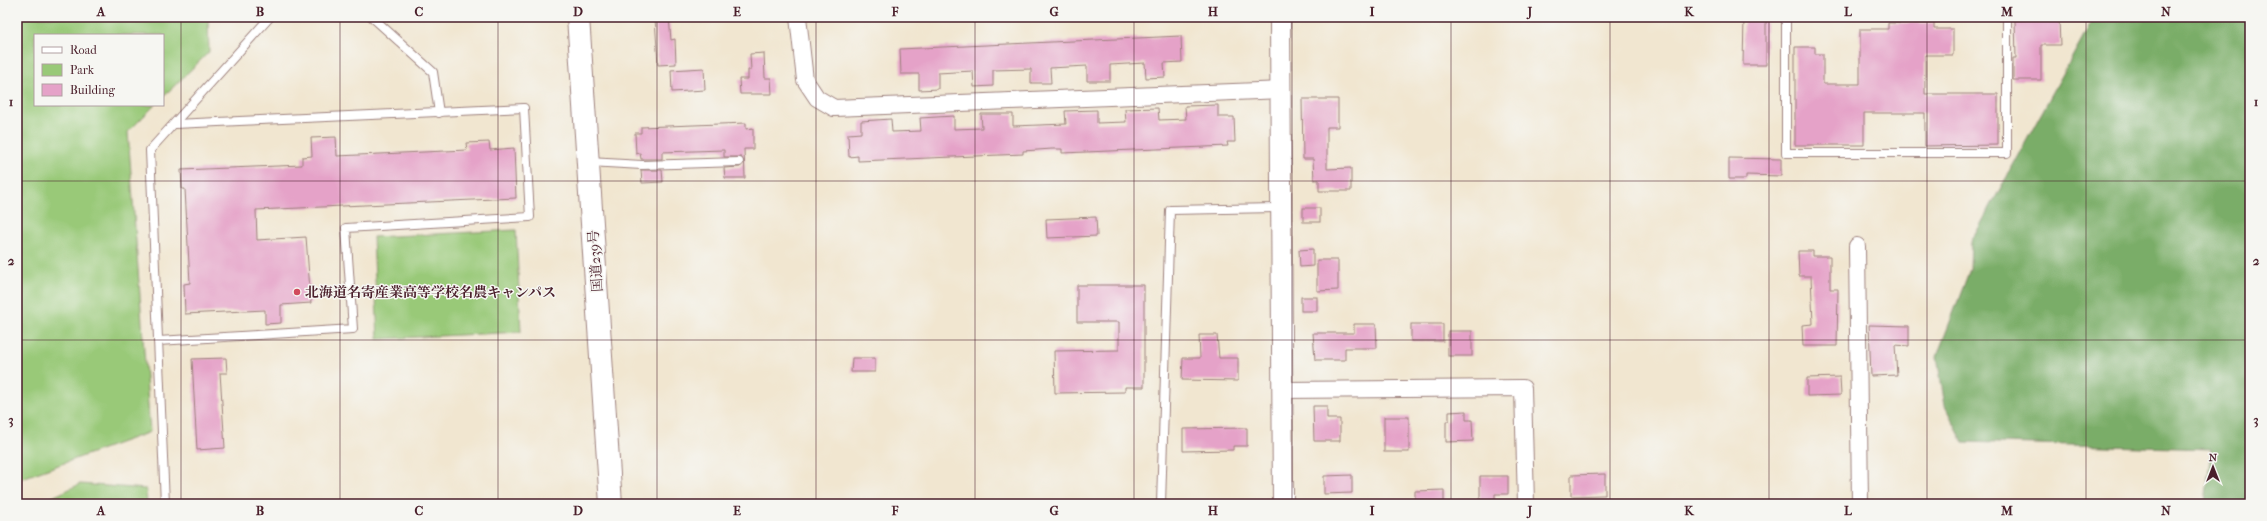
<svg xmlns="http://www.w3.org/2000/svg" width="2267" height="521" font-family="'IM FELL French Canon','Noto Serif JP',serif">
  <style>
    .green { fill: #99c978; stroke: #727452 }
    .forest { fill: #7aad68; stroke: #62664a }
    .building { fill: #e5a2c8 }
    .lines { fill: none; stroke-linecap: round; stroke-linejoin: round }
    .service-casing { stroke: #9e827e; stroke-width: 10 }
    .minor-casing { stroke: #9e827e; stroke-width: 18 }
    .tertiary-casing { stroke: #9e827e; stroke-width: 22 }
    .trunk-casing { stroke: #9e827e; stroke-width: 24 }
    .service { stroke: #fff; stroke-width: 8 }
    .minor { stroke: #fff; stroke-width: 16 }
    .tertiary { stroke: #fff; stroke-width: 20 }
    .trunk { stroke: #fff; stroke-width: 22 }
    .grid { fill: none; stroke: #4a1f2b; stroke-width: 1; stroke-opacity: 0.55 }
    .poi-dot { fill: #d1495b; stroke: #f6f6f2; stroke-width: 1.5 }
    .labels { text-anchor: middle; stroke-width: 3; stroke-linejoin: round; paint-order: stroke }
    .street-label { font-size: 14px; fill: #4a1f2b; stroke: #f6f6f2 }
    .poi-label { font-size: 14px; font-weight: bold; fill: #4a1f2b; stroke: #f6f6f2; text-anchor: start }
    .neatline { fill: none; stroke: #4a1f2b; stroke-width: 1.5 }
    .grid-label { font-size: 13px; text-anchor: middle; font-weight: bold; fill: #4a1f2b }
  </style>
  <rect width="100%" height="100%" fill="#f6f6f2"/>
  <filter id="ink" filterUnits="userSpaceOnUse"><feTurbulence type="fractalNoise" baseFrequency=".025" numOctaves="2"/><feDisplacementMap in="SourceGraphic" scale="8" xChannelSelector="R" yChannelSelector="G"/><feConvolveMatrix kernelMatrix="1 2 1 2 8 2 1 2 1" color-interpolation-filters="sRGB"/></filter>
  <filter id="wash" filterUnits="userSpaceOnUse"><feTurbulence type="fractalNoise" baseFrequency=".012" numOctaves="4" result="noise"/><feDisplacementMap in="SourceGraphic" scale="16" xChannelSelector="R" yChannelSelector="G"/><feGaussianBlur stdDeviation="0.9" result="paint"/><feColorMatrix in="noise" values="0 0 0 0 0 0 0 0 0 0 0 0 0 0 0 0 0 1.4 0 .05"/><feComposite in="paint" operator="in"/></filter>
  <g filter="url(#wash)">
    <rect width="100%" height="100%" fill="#f1e6d0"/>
    <!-- green -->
    <g class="green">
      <path d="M17 17H208L209 52 163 97V35H35V105H155L128 132 150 432 17 480Z"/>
      <path d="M516 230 521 332 378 339 373 237Z"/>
      <path d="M80 484 146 489 147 504H38Z"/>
    </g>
    <!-- forest -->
    <path class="forest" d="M2094 17H2250V504H2205L2211 449 1963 442 1945 406 1937 356 1970 269 1971 242Z"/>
    <g id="blocks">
      <!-- building -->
      <g class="building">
        <path d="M655 17H669L671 40 675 39 676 64 658 65Z"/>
        <path d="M1744 17H1766V65H1743Z"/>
        <path d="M2059 19 2060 45H2041V80H2013V58H2016L2015 20Z"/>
        <path d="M1888 23H1934V29H1953V55H1925V94H1998V145L1925 146V113H1864V145H1795V47H1815V54H1823V84H1860V29H1888Z"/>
        <path d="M1181 36 1182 62 1164 63 1165 77 1146 78 1145 63 1110 65V81H1087V66L1050 68 1051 83H1031V69L993 70V86L974 87 973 71 938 73V89L919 90V74H901L900 49Z"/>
        <path d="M764 53 765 78H771L772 94H740L739 79H748V70H751L750 54Z"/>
        <path d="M704 68 705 90 672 92 671 70Z"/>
        <path d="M1302 99H1338V127H1327V169L1351 168V191H1319V180H1314L1313 159H1303Z"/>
        <path d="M1218 105V117H1234L1235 142H1227L1228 146 1062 153V149H1052L1023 151V154L858 161V156L849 157 848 134 861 133V121L891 119 892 132 921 131 920 118 954 116V129L982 128 981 114H1013V126L1066 124 1065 111 1097 110V123L1126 122 1125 109 1158 108 1159 120 1186 119 1185 106Z"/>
        <path d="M746 123V129L753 128V149H744L745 178H725L724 168 740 167 744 162 741 157H724V150L662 152V159H641L640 153 636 154 635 133H641V127Z"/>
        <path d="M336 137 337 156 467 150 466 143 489 142 490 150 514 148 516 198 256 210 257 240 306 237 311 303 281 305V323L265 324V310L185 314 184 284 190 283 185 189H182L181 170 302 165V157L312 156 311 138Z"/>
        <path d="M1729 158 1781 159V176L1746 175V179H1729Z"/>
        <path d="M641 170H662L663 182 642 183Z"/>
        <rect x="1303" y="208" width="17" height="14"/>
        <path d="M1096 217 1097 236 1047 238 1046 219Z"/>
        <path d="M1313 249V266L1300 267 1299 250Z"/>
        <path d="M1798 251H1813V256H1830V289H1838L1837 346H1803L1802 325 1813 324 1811 276H1799Z"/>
        <path d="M1317 260H1338V290L1317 291Z"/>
        <path d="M1077 285H1144V387H1125V392L1055 393 1054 351 1119 350V322H1077Z"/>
        <rect x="1301" y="297" width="16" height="14"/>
        <path d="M1354 324H1376L1377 348H1345V360H1315L1313 333H1354Z"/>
        <rect x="1411" y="324" width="32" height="17"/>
        <path d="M1869 325 1909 326V346L1895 345 1897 375 1871 376Z"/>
        <rect x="1448" y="331" width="24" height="25"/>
        <path d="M1199 335H1217L1219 358H1238V381L1182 380 1183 358H1200Z"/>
        <path d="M226 358 227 373H220L225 448 197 450 192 359Z"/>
        <path d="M852 358H875V372H851Z"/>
        <path d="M1840 377 1841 395 1807 396V378Z"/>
        <path d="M1313 406H1327V419H1340V441H1314Z"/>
        <path d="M1466 411V420H1472L1473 441 1446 442V421H1449V412Z"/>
        <rect x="1384" y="417" width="25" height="35"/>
        <path d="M1247 428V446H1233V450L1183 451V429Z"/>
        <path d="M1605 474V495L1571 496V475Z"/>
        <path d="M1352 475V493L1324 494V476Z"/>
        <path d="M1480 476H1508V494H1495V504H1480Z"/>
        <path d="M1444 490V504H1415V491Z"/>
      </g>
    </g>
  </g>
  <g filter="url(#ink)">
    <use href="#blocks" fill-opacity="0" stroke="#9e827e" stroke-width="1"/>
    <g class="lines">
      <defs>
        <g id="service">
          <path d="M372 17 433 72 439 113"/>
          <path d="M1786 17V153H2007V17"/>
          <path d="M589 162 642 165 739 162"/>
          <path d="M158 341 353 329 346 228 530 217 524 108 175 124"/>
          <path d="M165 504 150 150 270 17"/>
          <path d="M1161 504 1170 210 1281 208"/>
        </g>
        <g id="minor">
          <path d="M798 17 805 80 817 98 834 108 1281 90"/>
          <path d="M1857 246 1860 504"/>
          <path d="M1282 390 1523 388 1526 504"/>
        </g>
        <path id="tertiary" d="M1280 17 1283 504"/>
        <path id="trunk" d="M578 17 611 504"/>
      </defs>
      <!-- service casing -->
      <use href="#service" class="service-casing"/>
      <!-- minor casing -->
      <use href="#minor" class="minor-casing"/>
      <!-- tertiary casing -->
      <use href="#tertiary" class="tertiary-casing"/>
      <!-- trunk casing -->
      <use href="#trunk" class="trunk-casing"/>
      <!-- service -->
      <use href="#service" class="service"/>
      <!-- minor -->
      <use href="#minor" class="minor"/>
      <!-- tertiary -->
      <use href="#tertiary" class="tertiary"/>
      <!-- trunk -->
      <use href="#trunk" class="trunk"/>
    </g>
  </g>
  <!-- grid -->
  <path class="grid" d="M181 17V504M340 17V504M498 17V504M657 17V504M816 17V504M975 17V504M1134 17V504M1292 17V504M1451 17V504M1610 17V504M1769 17V504M1927 17V504M2086 17V504M17 181H2250M17 340H2250"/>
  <!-- markers -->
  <circle class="poi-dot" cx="297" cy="292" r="4"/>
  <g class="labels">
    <!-- street labels -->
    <g class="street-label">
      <text transform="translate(595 261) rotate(-94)" y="5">国道239号</text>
    </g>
    <!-- poi labels -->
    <g class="poi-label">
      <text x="305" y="297">北海道名寄産業高等学校名農キャンパス</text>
    </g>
  </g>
  <!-- margin -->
  <rect width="2267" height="521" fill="none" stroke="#f6f6f2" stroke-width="44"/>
  <!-- legend -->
  <rect x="34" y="34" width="130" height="72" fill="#f6f6f2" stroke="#b1a0a2"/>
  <rect x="42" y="47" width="20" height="6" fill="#ffffff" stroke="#b1a0a2"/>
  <text x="70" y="54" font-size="12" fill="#4a1f2b">Road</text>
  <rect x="42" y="64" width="20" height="12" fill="#99c978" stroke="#b1a0a2"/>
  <text x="70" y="74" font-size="12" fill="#4a1f2b">Park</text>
  <rect x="42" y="84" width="20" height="12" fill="#e5a2c8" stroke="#b1a0a2"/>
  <text x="70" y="94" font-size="12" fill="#4a1f2b">Building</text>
  <!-- north arrow -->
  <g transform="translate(2213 467)" stroke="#f6f6f2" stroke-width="3" paint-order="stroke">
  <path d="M0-3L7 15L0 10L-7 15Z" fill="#4a1f2b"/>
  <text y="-6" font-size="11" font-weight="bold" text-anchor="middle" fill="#4a1f2b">N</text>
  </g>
  <rect x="22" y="22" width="2223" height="477" class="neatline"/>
  <g class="grid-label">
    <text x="101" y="16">A</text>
    <text x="260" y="16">B</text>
    <text x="419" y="16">C</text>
    <text x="578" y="16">D</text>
    <text x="737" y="16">E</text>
    <text x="895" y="16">F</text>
    <text x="1054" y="16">G</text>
    <text x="1213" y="16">H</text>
    <text x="1372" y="16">I</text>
    <text x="1530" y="16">J</text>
    <text x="1689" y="16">K</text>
    <text x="1848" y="16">L</text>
    <text x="2007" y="16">M</text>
    <text x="2166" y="16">N</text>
    <text x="11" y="106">1</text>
    <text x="2256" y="106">1</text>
    <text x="11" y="265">2</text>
    <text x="2256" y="265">2</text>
    <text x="11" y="424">3</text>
    <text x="2256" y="424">3</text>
    <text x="101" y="515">A</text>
    <text x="260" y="515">B</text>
    <text x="419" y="515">C</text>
    <text x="578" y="515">D</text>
    <text x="737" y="515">E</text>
    <text x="895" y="515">F</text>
    <text x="1054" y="515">G</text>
    <text x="1213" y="515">H</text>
    <text x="1372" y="515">I</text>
    <text x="1530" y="515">J</text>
    <text x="1689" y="515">K</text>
    <text x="1848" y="515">L</text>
    <text x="2007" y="515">M</text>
    <text x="2166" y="515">N</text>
  </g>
</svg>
